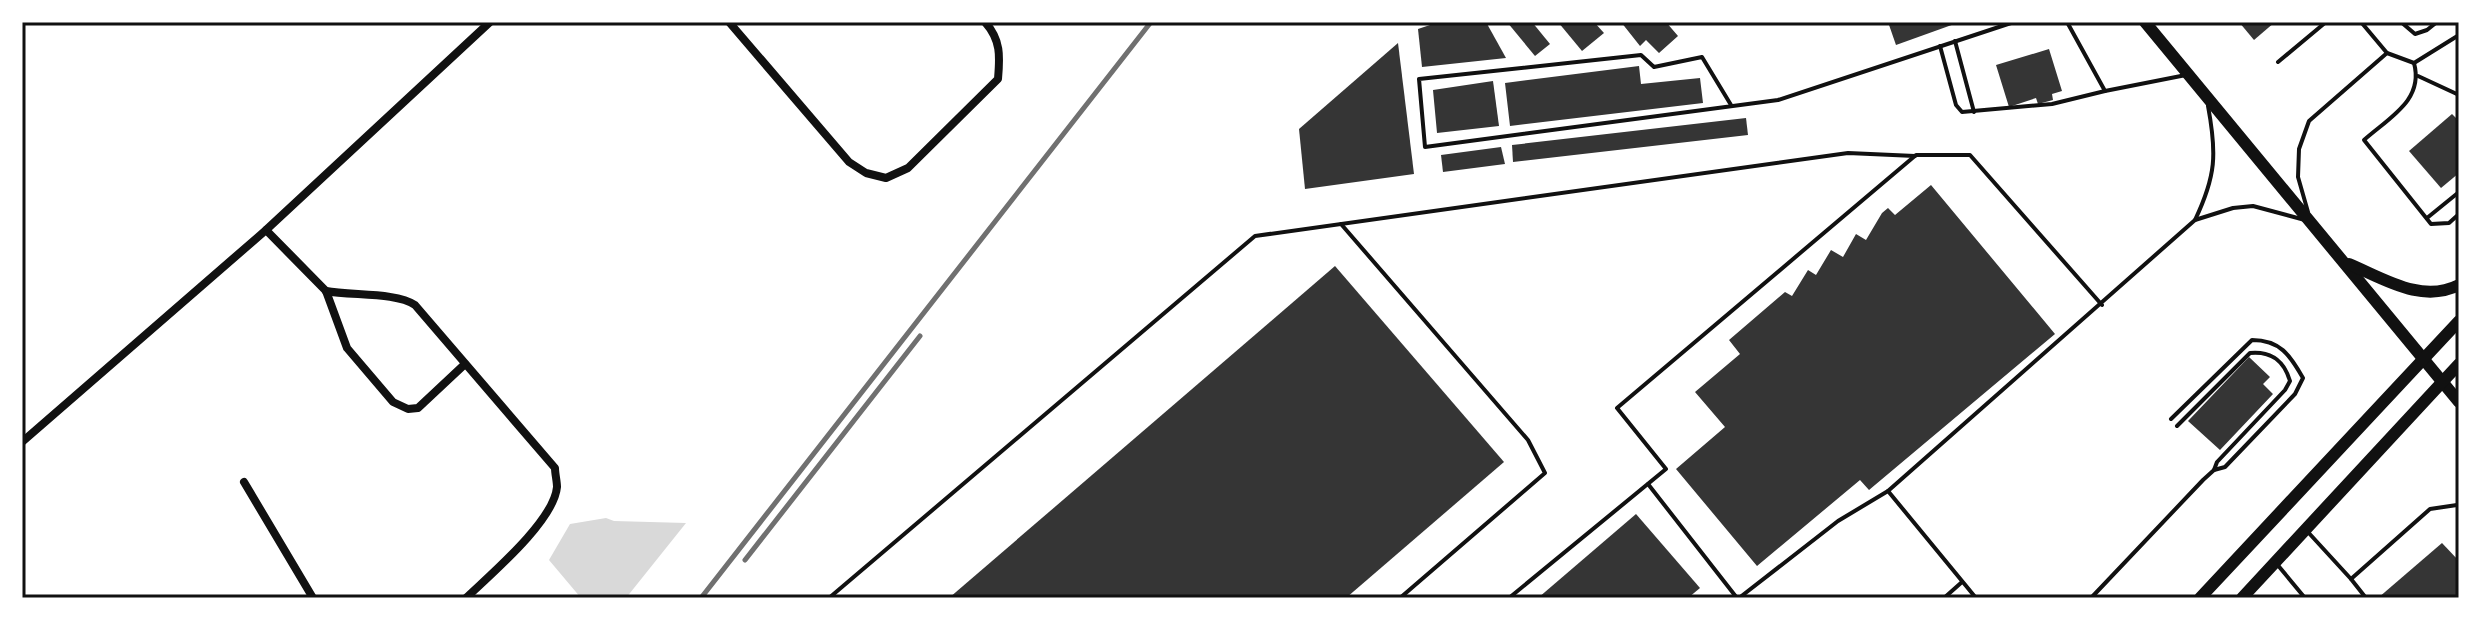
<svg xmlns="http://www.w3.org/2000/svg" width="2481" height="620" font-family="Commissioner,sans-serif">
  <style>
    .water { fill: #d9d9d9 }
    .building { fill: #353535 }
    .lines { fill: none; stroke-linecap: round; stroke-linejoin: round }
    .service { stroke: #111; stroke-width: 4 }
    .minor { stroke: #111; stroke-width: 8 }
    .primary { stroke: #111; stroke-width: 12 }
    .rail { stroke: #707070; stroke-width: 5 }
    .neatline { fill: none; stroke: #111; stroke-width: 3 }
  </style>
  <rect width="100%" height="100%" fill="#fff"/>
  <!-- water -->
  <path class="water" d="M606 518 614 521 686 523 626 598H581L549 560 570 524Z"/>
  <!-- building -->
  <g class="building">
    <path d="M1439 22H1486L1506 58 1422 67 1418 29Z"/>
    <path d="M1507 22H1532L1550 44 1535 56Z"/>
    <path d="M1558 22H1594L1604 33 1582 51Z"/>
    <path d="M1621 22H1666L1678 36 1659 53 1646 40 1640 46Z"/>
    <path d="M1888 22H1960L1896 45Z"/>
    <path d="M2239 22H2275L2254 40Z"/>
    <path d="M1398 43 1414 174 1305 189 1299 129Z"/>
    <path d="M2049 49 2062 91 2052 94 2053 100 2038 104 2036 98 2009 107 1996 65Z"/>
    <path d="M1639 66 1641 84 1700 78 1703 103 1510 126 1505 83Z"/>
    <path d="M1493 81 1499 126 1437 133 1433 90Z"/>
    <path d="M2452 114 2459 121V173L2441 188 2409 151Z"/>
    <path d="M1746 118 1748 135 1513 162 1512 145Z"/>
    <path d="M1501 147 1505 164 1443 172 1441 155Z"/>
    <path d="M1931 185 2055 334 1869 490 1860 480 1757 566 1676 469 1725 427 1695 392 1740 354 1729 340 1785 292 1792 296 1808 270 1816 275 1831 250 1843 257 1856 234 1866 240 1882 213 1888 208 1895 215Z"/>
    <path d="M1335 266 1504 462 1346 598H949Z"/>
    <path d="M2249 357 2270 377 2263 384 2273 394 2220 450 2188 421Z"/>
    <path d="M1636 514 1700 588 1688 598H1538Z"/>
    <path d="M2442 543 2459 561V598H2378Z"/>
  </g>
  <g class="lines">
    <!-- service -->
    <g class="service">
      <path d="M2067 22 2105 91 2186 75"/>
      <path d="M2361 22 2387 53 2414 63 2459 35"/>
      <path d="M2401 22 2415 34 2427 30 2437 22"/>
      <path d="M1955 41 1974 112"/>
      <path d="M1940 46 1956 105 1962 112 2052 104 2105 91"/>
      <path d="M2278 62 2326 22"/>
      <path d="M2414 63C2424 100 2390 117 2364 140L2431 224 2449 223 2459 214"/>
      <path d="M2418 76 2459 95"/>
      <path d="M1731 105 1702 57 1654 67 1641 55 1419 79 1425 147 1778 100 2014 22"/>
      <path d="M2308 212 2298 177 2299 149 2309 121 2387 53"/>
      <path d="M2427 218 2459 192"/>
      <path d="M2195 220 2233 208 2253 206 2305 220"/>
      <path d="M1341 224 1528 440 1545 473 1400 598"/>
      <path d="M2177 426 2250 353C2272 351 2284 361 2290 381L2285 390 2217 462 2214 470"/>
      <path d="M1648 484 1737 598"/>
      <path d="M2307 531 2351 579 2430 509 2457 505 2459 508"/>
      <path d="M2276 563 2305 598"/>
      <path d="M2351 579 2366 598"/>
      <path d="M829 598 1255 236 1848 153 1915 156"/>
      <path d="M1509 598 1666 469 1617 408 1916 155H1970L2102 305"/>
      <path d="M1739 598 1838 521 1888 491"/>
      <path d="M1944 598 1962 582"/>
      <path d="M1976 598 1888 491 2195 220C2216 176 2217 154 2208 106"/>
      <path d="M2091 598 2203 480 2214 470 2225 467 2295 394 2303 378C2290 355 2280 340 2252 340L2171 419"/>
    </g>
    <!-- minor -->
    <g class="minor">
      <path d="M729 22 849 162 866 173 886 178 908 168 998 79C1000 56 1001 40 985 22"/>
      <path d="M266 230 326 291 347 348 393 402 408 409 418 408 465 364"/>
      <path d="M326 291C351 296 396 292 415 305L555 468C555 474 557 481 557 487 554 521 490 575 466 598"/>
      <path d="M22 442 266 230 490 22"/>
      <path d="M244 482 313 598"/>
    </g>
    <!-- primary -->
    <g class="primary">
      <path d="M2145 22 2459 402"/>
      <path d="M2349 264C2383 278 2421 304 2459 285"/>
      <path d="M2200 598 2459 321"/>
      <path d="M2242 598 2459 364"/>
    </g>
    <!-- rail -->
    <g class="rail">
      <path d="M745 560 920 336"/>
      <path d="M701 598 1151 22"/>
    </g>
  </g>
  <!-- border -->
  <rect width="2481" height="620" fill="none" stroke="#ffffff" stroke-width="48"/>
  <rect x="24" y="24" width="2433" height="572" class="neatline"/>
</svg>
